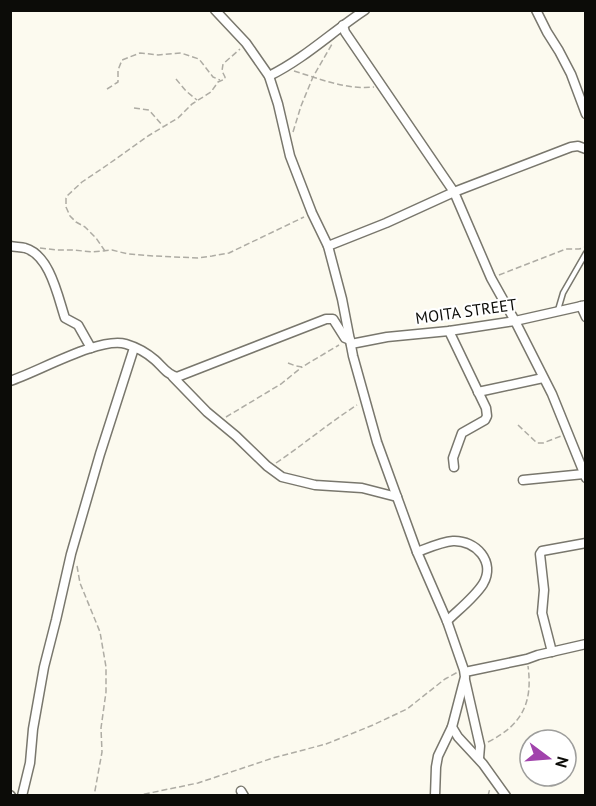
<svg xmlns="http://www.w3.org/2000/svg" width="596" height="806" font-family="'PT Sans',sans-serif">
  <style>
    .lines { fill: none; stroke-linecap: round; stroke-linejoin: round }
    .lane-casing { stroke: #79776d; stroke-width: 7 }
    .street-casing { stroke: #79776d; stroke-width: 11 }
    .path { stroke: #aeaca4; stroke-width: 1.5; stroke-dasharray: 6 3; stroke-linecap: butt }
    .lane { stroke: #fff; stroke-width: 4 }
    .street { stroke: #fff; stroke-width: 8 }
    .labels { text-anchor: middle; stroke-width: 4.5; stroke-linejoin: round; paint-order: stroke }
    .street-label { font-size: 16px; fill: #0c0c08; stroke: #fff }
  </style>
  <rect width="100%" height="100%" fill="#fcfaef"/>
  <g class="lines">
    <defs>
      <path id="lane" d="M558 310 563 293 586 253"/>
      <g id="street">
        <path d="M215 10 246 43 269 76 278 104 290 156 312 213 328 246 342 299 353 356 377 442 417 552 447 621 464 670 465 677 452 727 458 737 483 764 506 796"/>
        <path d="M536 10 547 32 559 51 571 74 586 114"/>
        <path d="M343 25 345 32 454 192 491 278 515 321 552 394 586 478"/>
        <path d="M269 76C304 59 333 31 365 10"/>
        <path d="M10 246C15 247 21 247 25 248 50 255 58 297 65 318L78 325 91 348"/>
        <path d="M328 246 386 223 454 192 571 147 578 146 586 149"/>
        <path d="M581 306 586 317"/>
        <path d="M449 331 486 408 487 416 485 420 462 433 453 458 454 467"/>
        <path d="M351 344 387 337 449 331 515 321 586 305"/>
        <path d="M173 377 207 412 236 436 267 466 282 477 315 485 362 488 397 497"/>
        <path d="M10 381C38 372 100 336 126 344 136 347 147 353 155 360 162 366 167 375 177 377L326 319H333L345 338 350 340"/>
        <path d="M478 392 543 378"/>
        <path d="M523 480 584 474"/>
        <path d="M417 552C428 548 441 542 453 541 476 540 496 562 483 584 474 598 458 610 447 621"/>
        <path d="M552 652 542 613 544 590 540 554 542 551 586 543"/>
        <path d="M465 672 527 659 538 655 586 644"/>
        <path d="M465 680 480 746 479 758"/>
        <path d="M241 791 244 796"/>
        <path d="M10 795 11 796"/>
        <path d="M22 796 30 763 33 729 44 667 56 620 71 554 100 454 134 348"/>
        <path d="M435 796 436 767 438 756 452 727"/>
      </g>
    </defs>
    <!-- lane casing -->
    <use href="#lane" class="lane-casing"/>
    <!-- street casing -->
    <use href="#street" class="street-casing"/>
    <!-- path -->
    <g class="path">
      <path d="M294 71C320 79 347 90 374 87"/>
      <path d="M176 79 186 91 197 100"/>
      <path d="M107 89 118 82V70L122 60 140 53 158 55 181 53 199 59 213 77 220 80"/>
      <path d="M134 108 149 110 163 126"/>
      <path d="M293 132 301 106 313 77 332 44"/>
      <path d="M40 248 57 250H74L92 252 112 250 128 254 154 256 198 258 212 256 229 253 304 217"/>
      <path d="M105 251 96 238 85 227 76 222 70 216 66 207V198L68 195 82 182 103 168 148 136 178 118 192 104 211 92 218 82 225 79V77L222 71 223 64 240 49"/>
      <path d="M499 275 566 249H579L586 247"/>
      <path d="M288 363 296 366 302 367 339 345"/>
      <path d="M226 417 281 384 302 367"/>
      <path d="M518 425 537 443H543L561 436"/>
      <path d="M276 463C304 444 329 423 357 405"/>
      <path d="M77 566 80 583 100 632 106 667V692L101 728 102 752 94 796"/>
      <path d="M488 742C522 725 533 703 528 666"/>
      <path d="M135 796 198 783 273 758 326 744 373 725 407 709 445 679 458 672"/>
      <path d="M488 796 490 788"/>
    </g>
    <!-- lane -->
    <use href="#lane" class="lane"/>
    <!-- street -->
    <use href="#street" class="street"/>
  </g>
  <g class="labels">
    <!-- street labels -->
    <g class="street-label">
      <text transform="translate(466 311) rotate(-8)" y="6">MOITA STREET</text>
    </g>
  </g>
  <!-- border -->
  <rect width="596" height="806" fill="none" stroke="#0c0c08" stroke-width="24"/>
  <!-- north arrow -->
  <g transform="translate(548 758) rotate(106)"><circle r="28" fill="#ffffff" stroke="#9e9e9c" stroke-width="1.5"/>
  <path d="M0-4.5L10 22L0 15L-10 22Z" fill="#a143ac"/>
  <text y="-9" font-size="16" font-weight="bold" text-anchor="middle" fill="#0c0c08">N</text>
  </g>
</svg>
